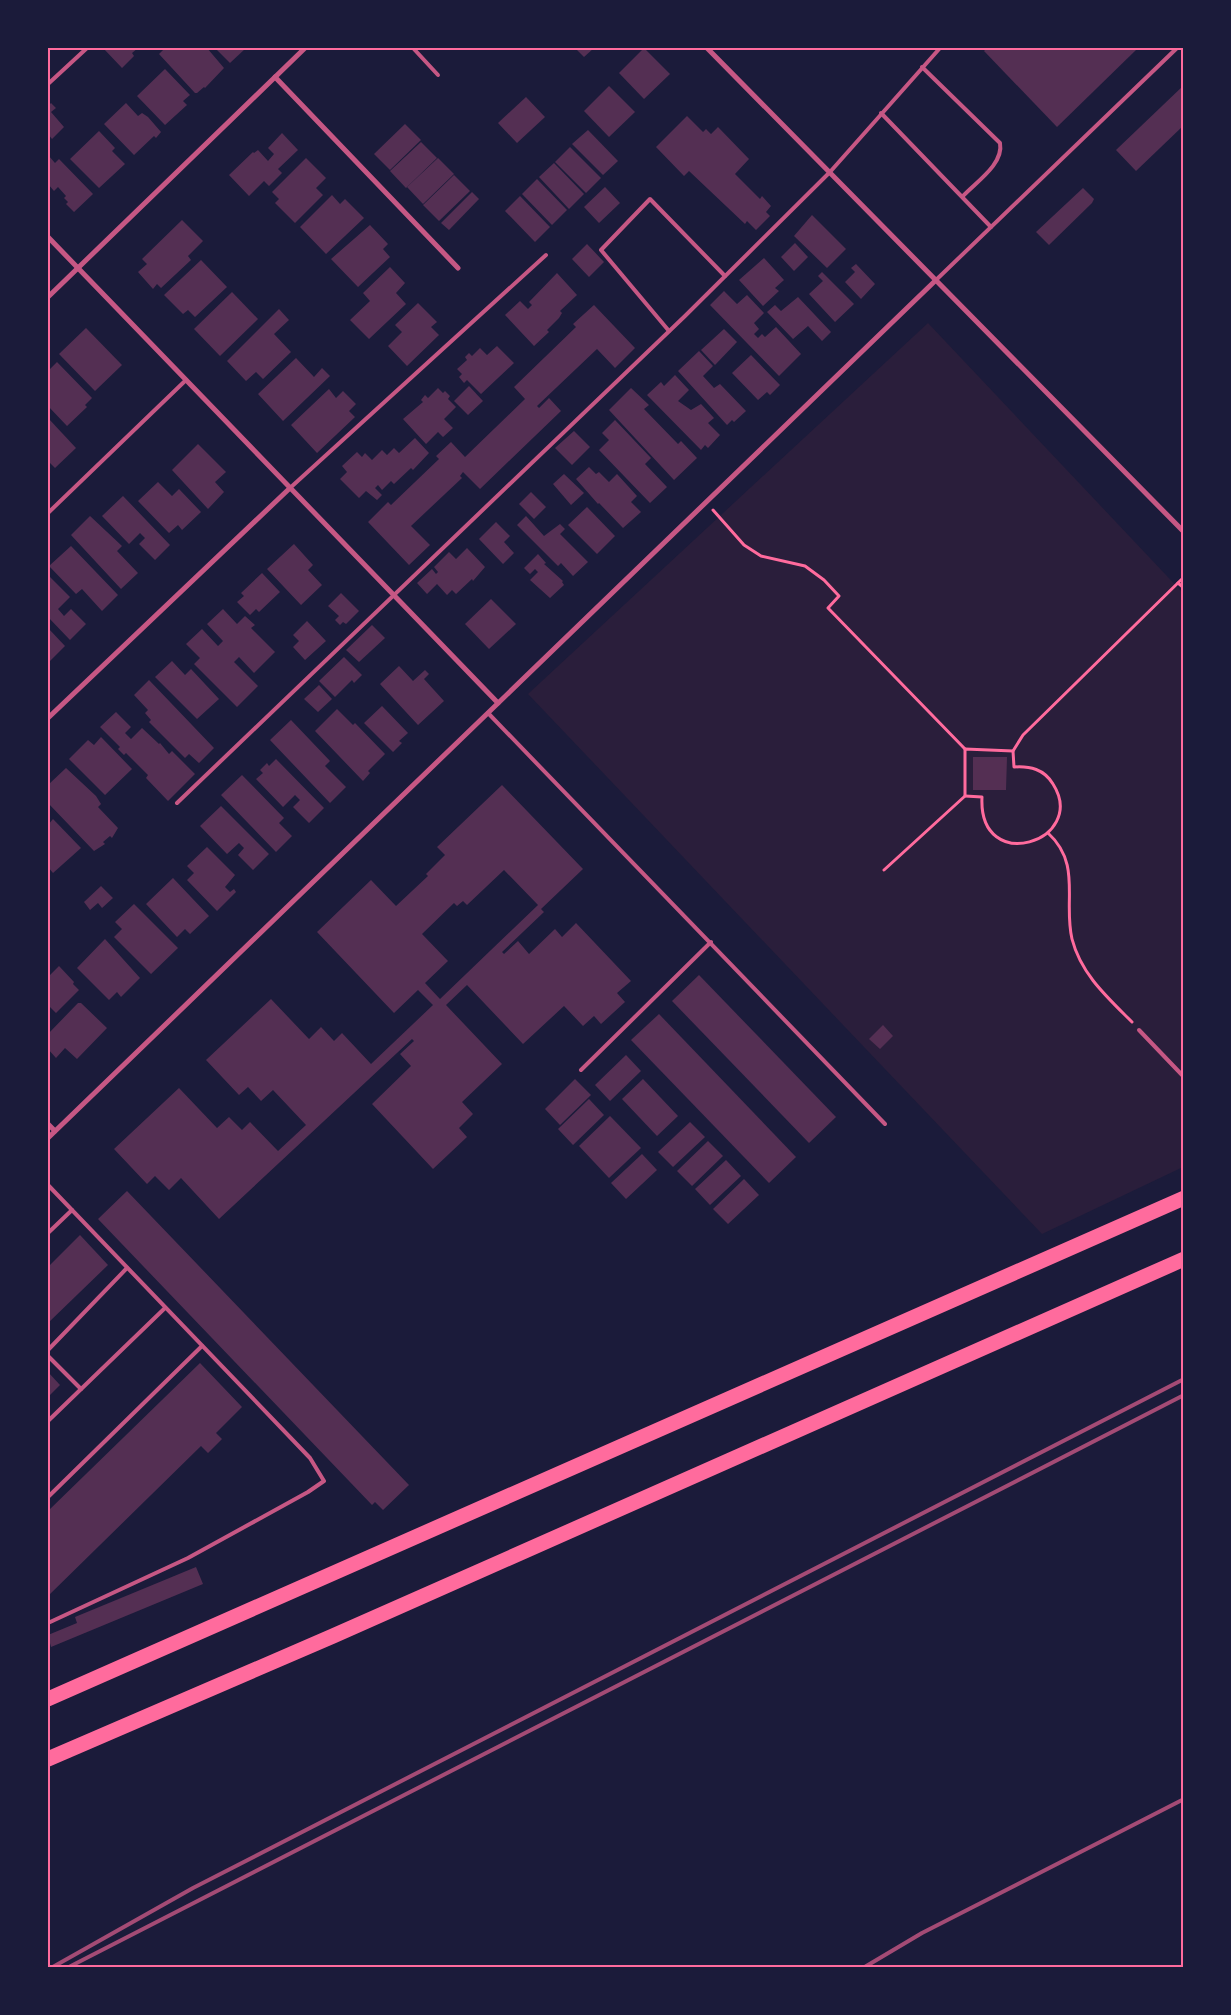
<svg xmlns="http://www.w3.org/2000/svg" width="1231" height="2015" font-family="Jost,sans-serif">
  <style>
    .green { fill: #2a1e3b }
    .building { fill: #542f53; fill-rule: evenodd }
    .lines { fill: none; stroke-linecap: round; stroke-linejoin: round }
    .path { stroke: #ff6b9d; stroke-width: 3 }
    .service { stroke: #c65784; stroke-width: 4 }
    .minor { stroke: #c65784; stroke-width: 5 }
    .motorway { stroke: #ff6b9d; stroke-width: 15 }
    .rail { stroke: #a44b75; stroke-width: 4 }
    .neatline { fill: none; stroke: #ff6b9d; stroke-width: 2 }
  </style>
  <rect width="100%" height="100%" fill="#1b1b3a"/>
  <!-- green -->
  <path class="green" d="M928 323 1183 593V1167L1042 1234 528 694Z"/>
  <!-- building -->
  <g class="building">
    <path d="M105 48H138L132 53 134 56 122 68 104 49Z"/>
    <path d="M165 48H207L224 68 205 88 204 87 197 93H195L159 54Z"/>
    <path d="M215 48H246L230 63Z"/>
    <path d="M575 48H594L584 57Z"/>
    <path d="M644 48 670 74 644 99 619 73Z"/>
    <path d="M987 48H1134L1136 50 1057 127 984 51Z"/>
    <path d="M165 69 190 95 183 101 187 105 165 125 137 96Z"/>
    <path d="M1184 85V125L1136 171 1116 150Z"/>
    <path d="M609 86 635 112 609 137 584 111Z"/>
    <path d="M526 97 545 117 517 143 498 123Z"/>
    <path d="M51 103 56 108 51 112 64 127 52 139 48 134V106Z"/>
    <path d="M126 103 138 116 142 113 148 117 161 132 156 138 154 136 134 155 104 124Z"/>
    <path d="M687 116 703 132 706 129 711 134 718 127 749 159 735 174 760 199 762 196 771 206 766 212 770 216 756 230 747 221 745 224 689 171 684 176 656 147Z"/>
    <path d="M405 124 421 140 390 170 374 154Z"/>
    <path d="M588 130 618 161 603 175 572 144Z"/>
    <path d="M99 131 115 148 112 151 125 164 99 188 70 159Z"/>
    <path d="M282 133 298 150 278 169 282 173 269 186 264 181 249 196 229 175 253 152 254 153 258 150 268 161 274 154 268 148Z"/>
    <path d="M421 142 437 158 406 188 390 171Z"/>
    <path d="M570 147 601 178 586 193 555 162Z"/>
    <path d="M48 155 55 163 59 159 93 194 74 212 66 204 68 202 64 198 66 196 58 187 54 191 48 184Z"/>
    <path d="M306 158 326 178 316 188 323 195 295 223 275 203 279 199 272 192Z"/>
    <path d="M438 158 454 174 423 204 407 187Z"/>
    <path d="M554 163 584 194 569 209 539 177Z"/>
    <path d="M454 175 470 191 439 221 423 205Z"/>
    <path d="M537 179 567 210 552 225 522 194Z"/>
    <path d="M605 187 620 203 599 223 584 207Z"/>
    <path d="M1083 188 1094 199 1092 203 1049 245 1036 232Z"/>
    <path d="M472 192 479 199 449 230 441 223Z"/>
    <path d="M332 195 340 204 345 199 364 218 326 254 300 227Z"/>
    <path d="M520 196 550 227 535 242 505 211Z"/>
    <path d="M812 215 846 249 827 268 794 236Z"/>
    <path d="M182 220 203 241 188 256 191 260 161 288 157 284 153 289 138 272 147 264 142 259Z"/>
    <path d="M370 225 388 244 383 249 390 257 358 287 331 259Z"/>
    <path d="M795 243 808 257 794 271 781 257Z"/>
    <path d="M587 244 604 262 589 277 572 259Z"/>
    <path d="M764 258 784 280 775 288 779 291 763 306 739 280Z"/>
    <path d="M201 260 227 287 195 317 188 310 183 314 164 295Z"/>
    <path d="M856 264 875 284 861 299 845 282 855 272 851 268Z"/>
    <path d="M390 267 405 283 396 293 406 304 369 339 350 320 370 301 363 293Z"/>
    <path d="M822 272 854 304 835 322 809 294 823 281 818 276Z"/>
    <path d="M557 273 577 295 560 311 562 313 559 318 547 330 549 332 534 346 505 315 520 301 528 309 532 305 529 302Z"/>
    <path d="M724 291 737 304 747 295 764 313 754 323 759 329 754 334 758 338 762 334 765 337 776 327 801 354 779 376 710 305Z"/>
    <path d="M232 292 258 319 220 356 194 329Z"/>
    <path d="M798 297 831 332 822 341 808 326 793 339 767 312 775 305 781 311Z"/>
    <path d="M418 303 437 322 431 327 439 335 407 366 388 346 402 332 395 325Z"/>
    <path d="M594 305 635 348 615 368 597 349 537 406 539 408 549 398 561 411 480 489 463 472 460 476 462 478 411 526 430 545 409 565 368 522 388 502 391 505 439 459 436 456 451 442 465 457 525 399 514 387 576 327 573 324Z"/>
    <path d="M279 309 289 320 274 334 291 352 263 379 256 372 246 381 227 361Z"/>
    <path d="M86 328 122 365 95 391 59 354Z"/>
    <path d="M724 329 737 342 715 365 701 350Z"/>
    <path d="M497 346 514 363 481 394 467 380 464 383 459 377 462 374 457 369 467 360 465 357 469 353 472 356 480 348 487 355Z"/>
    <path d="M699 351 713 366 703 376 714 388 720 384 746 411 734 422 732 420 727 425 678 371Z"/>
    <path d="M751 355 780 385 770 395 767 392 758 400 732 373Z"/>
    <path d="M296 358 314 377 322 368 330 376 283 421 258 394Z"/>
    <path d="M57 362 92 398 85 405 87 407 67 426 48 406V371Z"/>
    <path d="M675 375 689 390 678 401 691 410 701 404 714 418 708 423 720 435 708 448 705 445 701 450 647 395 661 382 664 386Z"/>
    <path d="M469 386 483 401 468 415 454 401Z"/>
    <path d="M438 388 443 393 445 391 450 396 448 399 456 407 444 419 453 428 443 437 438 432 426 444 403 419 423 402 421 400 425 395 428 398Z"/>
    <path d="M631 388 649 405 644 409 678 444 681 441 697 458 674 480 609 410Z"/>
    <path d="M329 389 336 398 343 391 356 404 349 411 355 417 317 453 291 425Z"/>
    <path d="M48 418 76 448 55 468 48 461Z"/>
    <path d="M615 420 651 458 645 464 667 487 650 503 599 450 609 440 602 433Z"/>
    <path d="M574 431 590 447 572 465 555 448Z"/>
    <path d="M415 438 429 453 413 470 411 468 394 484 391 481 382 490 378 485 375 488 382 495 377 500 366 491 359 498 340 479 347 472 342 466 357 452 362 457 365 453 372 460 382 450 387 455 394 448 399 453Z"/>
    <path d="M198 444 226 472 215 482 224 492 208 509 172 470Z"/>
    <path d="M589 467 596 474 599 472 609 482 617 474 637 496 631 502 641 512 623 528 599 503 598 504 576 479Z"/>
    <path d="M564 474 584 493 571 505 553 484Z"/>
    <path d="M158 482 172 496 179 489 201 512 182 530 178 525 169 533 138 501Z"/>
    <path d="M531 492 546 507 534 519 519 504Z"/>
    <path d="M123 496 170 545 155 560 139 544 145 538 140 533 129 544 102 516Z"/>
    <path d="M587 507 615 536 597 554 568 525Z"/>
    <path d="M90 516 122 546 117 551 138 573 121 589 71 535Z"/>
    <path d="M526 516 544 536 560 524 565 529 560 534 588 562 573 576 561 563 558 566 517 525Z"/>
    <path d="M496 522 510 536 504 542 514 553 503 564 479 539Z"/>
    <path d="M294 544 313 565 308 570 322 585 301 605 267 569Z"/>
    <path d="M71 546 118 595 102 611 82 589 76 594 49 566Z"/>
    <path d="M467 548 485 567 473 581 472 579 456 594 452 590 447 595 437 584 427 594 417 583 432 569 436 574 438 572 434 567 449 552 456 559Z"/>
    <path d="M538 554 546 563 544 564 563 581 562 582 564 585 550 598 530 580 538 572 535 569 530 574 524 568Z"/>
    <path d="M262 573 280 592 259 612 256 609 250 615 237 602 244 596 241 593Z"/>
    <path d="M48 575 70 597 58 609 64 616 71 609 86 624 70 640 48 617Z"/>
    <path d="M341 593 359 611 346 624 343 622 340 625 335 620 339 616 328 606Z"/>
    <path d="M491 599 516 624 489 649 465 624Z"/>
    <path d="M223 609 237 624 245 616 255 625 251 628 275 652 254 673 239 657 234 662 258 686 237 707 194 664 200 658 186 644 202 629 218 646 223 641 207 624Z"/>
    <path d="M307 621 326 641 305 660 293 647 299 641 293 635Z"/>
    <path d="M372 625 385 638 359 662 346 650Z"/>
    <path d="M48 628 65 646 50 661 48 659Z"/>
    <path d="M344 657 362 675 354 683 352 680 335 697 319 681Z"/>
    <path d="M172 661 185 675 191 669 219 699 197 719 155 677Z"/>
    <path d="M399 666 413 681 425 670 429 674 424 679 444 701 418 725 380 684Z"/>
    <path d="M149 680 214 748 199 763 189 754 185 758 149 722 151 720 145 713 148 710 134 695Z"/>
    <path d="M319 685 332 699 318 712 304 699Z"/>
    <path d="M382 706 408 733 399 741 402 743 393 752 364 723Z"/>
    <path d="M337 709 353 725 355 723 385 754 368 771 370 773 363 781 315 731Z"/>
    <path d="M116 712 131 727 125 733 131 739 142 728 159 744 160 743 169 754 172 751 195 774 168 801 146 778 148 775 126 753 124 755 118 749 120 747 100 727Z"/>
    <path d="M291 720 330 761 325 766 346 787 330 803 270 740Z"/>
    <path d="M101 737 132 769 105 795 69 759 88 740 94 745Z"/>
    <path d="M973 757H1007L1006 790H973Z"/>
    <path d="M276 759 324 808 309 823 293 807 300 800 295 795 283 807 256 779 263 773 260 770 267 763 269 766Z"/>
    <path d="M66 768 96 796 101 804 98 807 118 828 112 838 110 836 103 842 105 844 94 851 48 803V785Z"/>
    <path d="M242 775 284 818 279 823 292 836 276 852 221 795Z"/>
    <path d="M502 785 583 869 541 909 544 912 502 952 504 954 518 941 529 954 555 929 562 937 576 923 631 981 617 993 625 1002 601 1024 594 1016 583 1026 564 1006 523 1044 467 985 446 1005 502 1064 462 1102 473 1114 459 1128 467 1137 433 1169 372 1104 411 1066 400 1054 414 1041 412 1039 219 1219 181 1178 169 1190 155 1176 147 1184 114 1149 179 1088 217 1128 229 1117 242 1130 250 1122 278 1151 306 1125 273 1090 261 1101 248 1087 239 1095 206 1060 271 999 309 1039 321 1027 334 1041 342 1033 371 1064 433 1005 418 990 394 1013 317 932 371 880 396 906 428 876 426 874 445 855 437 847ZM504 870 538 905 440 999 425 983 448 961 422 934 454 903 457 906 463 901 467 905Z"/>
    <path d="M221 806 269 854 253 870 238 855 244 848 239 843 227 854 200 826Z"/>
    <path d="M53 819 81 848 53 873 48 867V825Z"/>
    <path d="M207 847 235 875 225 887 230 892 234 889 236 892 217 911 187 880 194 873 187 866Z"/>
    <path d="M173 878 209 916 190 934 185 929 177 937 146 904Z"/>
    <path d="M101 886 113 898 102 908 98 903 90 910 84 902Z"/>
    <path d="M134 904 178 948 151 974 114 937 122 929 115 922Z"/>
    <path d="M105 939 140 978 121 997 117 992 109 1000 77 968Z"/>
    <path d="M59 966 74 982 73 984 79 990 56 1013 49 1006 48 1008V973L50 975Z"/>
    <path d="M699 975 836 1117 809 1143 672 1001Z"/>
    <path d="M78 1003H81L107 1028 77 1059 65 1048 56 1058 48 1049V1034Z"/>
    <path d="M659 1014 796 1157 769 1183 631 1040Z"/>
    <path d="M883 1025 893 1036 880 1049 869 1039Z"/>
    <path d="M626 1055 641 1071 610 1101 595 1085Z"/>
    <path d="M575 1079 591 1095 560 1125 545 1109Z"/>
    <path d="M643 1079 678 1116 657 1136 622 1099Z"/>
    <path d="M589 1099 604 1115 573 1145 558 1129Z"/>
    <path d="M610 1116 641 1148 609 1178 579 1146Z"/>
    <path d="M690 1122 705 1137 673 1167 658 1152Z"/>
    <path d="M708 1141 723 1156 692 1186 677 1171Z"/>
    <path d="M642 1154 657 1170 626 1199 611 1183Z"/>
    <path d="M726 1160 741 1176 710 1205 695 1189Z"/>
    <path d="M744 1179 759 1195 728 1224 713 1209Z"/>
    <path d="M127 1191 409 1485 383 1510 375 1502 372 1505 98 1219Z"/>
    <path d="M80 1235 108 1265 48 1323V1267Z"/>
    <path d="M200 1363 242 1407 216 1433 222 1439 208 1453 201 1446 48 1596V1511Z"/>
    <path d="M48 1372 60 1385 48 1397Z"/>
    <path d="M196 1567 203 1584 51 1647 48 1635 77 1623 75 1617Z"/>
  </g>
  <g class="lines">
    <!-- path -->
    <g class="path">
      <path d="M713 510 744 545 761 556 805 566 824 580 839 596 828 608 965 749"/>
      <path d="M1178 583 1184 588"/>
      <path d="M965 796 982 797C978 877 1089 841 1053 784 1044 769 1030 766 1014 767L1013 751"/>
      <path d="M1048 833C1082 864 1063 901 1072 939 1081 974 1107 997 1132 1022"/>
      <path d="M884 870 965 796V749L1013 751 1023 735 1184 577"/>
    </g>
    <!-- service -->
    <g class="service">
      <path d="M413 48 438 75"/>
      <path d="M922 67 1000 143C1004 164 976 182 963 196"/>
      <path d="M48 84 87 48"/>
      <path d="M881 113 991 227"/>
      <path d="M936 280 1177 48"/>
      <path d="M669 331 601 250 650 199 725 276"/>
      <path d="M290 488 546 255"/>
      <path d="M48 513 186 380"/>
      <path d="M488 713 885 1124"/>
      <path d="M177 803 685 316 830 172 940 48"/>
      <path d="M1139 1030 1184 1077"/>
      <path d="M581 1070 711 942"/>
      <path d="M48 1185 310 1458 324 1481 308 1492 188 1558 48 1623"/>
      <path d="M48 1233 72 1210"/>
      <path d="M48 1350 127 1268"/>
      <path d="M48 1356 81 1389"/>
      <path d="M48 1421 165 1308"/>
      <path d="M48 1497 202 1346"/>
    </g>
    <!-- minor -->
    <g class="minor">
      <path d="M707 48 1184 532"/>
      <path d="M275 77 458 268"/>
      <path d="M48 237 498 703"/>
      <path d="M48 297 305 48"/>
      <path d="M48 718 290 488"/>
      <path d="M48 1124 55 1131"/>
      <path d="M48 1138 936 280"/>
    </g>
    <!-- motorway -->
    <g class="motorway">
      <path d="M48 1699 1184 1198"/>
      <path d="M48 1759 333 1636 1184 1259"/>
    </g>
    <!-- rail -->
    <g class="rail">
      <path d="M51 1968 193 1888 1184 1379"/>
      <path d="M67 1968 1184 1395"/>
      <path d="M863 1968 922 1933 1184 1799"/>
    </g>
  </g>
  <!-- border -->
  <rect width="1231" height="2015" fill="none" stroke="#1b1b3a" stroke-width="98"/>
  <rect x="49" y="49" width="1133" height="1917" class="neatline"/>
</svg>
